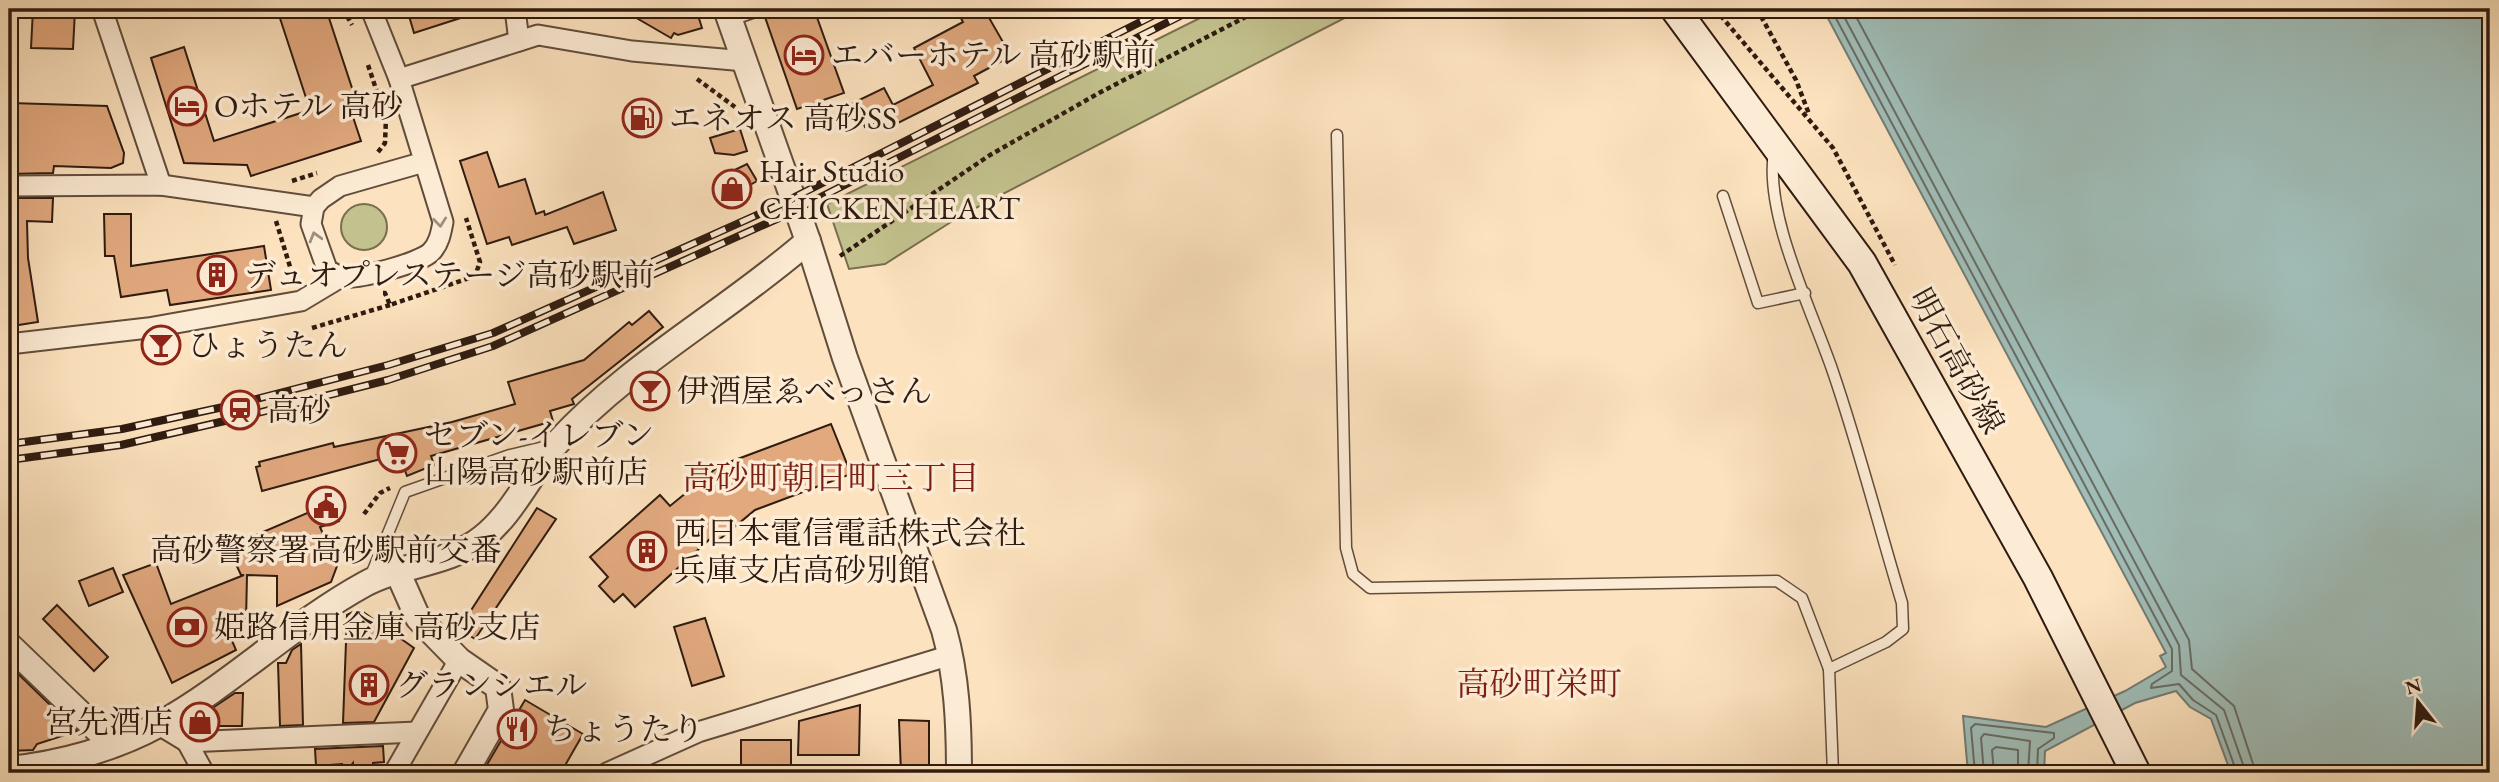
<svg xmlns="http://www.w3.org/2000/svg" width="2499" height="782" font-family="'EB Garamond','Noto Serif JP',serif">
  <style>
    .green { fill: #c3c28e; stroke: #796e4f; stroke-width: 2 }
    .water { fill: #a0bdb7; stroke: #737c74; stroke-width: 2 }
    .lines { fill: none; stroke-linecap: round; stroke-linejoin: round }
    .shore { stroke: #686c64; stroke-width: 2 }
    .building { fill: #e2a97f; stroke: #2f1b10; stroke-width: 2 }
    .service-casing { stroke: #624d3c; stroke-width: 13 }
    .minor-casing { stroke: #624d3c; stroke-width: 23 }
    .tertiary-casing { stroke: #624d3c; stroke-width: 28 }
    .secondary-casing { stroke: #2f1b10; stroke-width: 32 }
    .path { stroke: #2f1b10; stroke-width: 4.5; stroke-dasharray: 5 3.5; stroke-linecap: butt }
    .service { stroke: #fdecd5; stroke-width: 10 }
    .minor { stroke: #fdecd5; stroke-width: 19 }
    .tertiary { stroke: #fdecd5; stroke-width: 24 }
    .secondary { stroke: #fdecd5; stroke-width: 28 }
    .rail-casing { stroke: #2f1b10; stroke-width: 8 }
    .rail { stroke: #fdecd5; stroke-width: 5; stroke-dasharray: 16; stroke-linecap: butt }
    .oneway { stroke: #a08e7c }
    .labels { text-anchor: middle; stroke-width: 7; stroke-linejoin: round; paint-order: stroke }
    .poi-label { font-size: 32px; fill: #2f1b10; stroke: #fdecd5; text-anchor: start }
    .street-label { font-size: 32px; fill: #2f1b10; stroke: #fdecd5 }
    .neighbourhood-label { font-size: 33px; fill: #7a1f14; stroke: #fdecd5 }
  </style>
  <rect width="100%" height="100%" fill="#fce2be"/>
  <filter id="stains"><feTurbulence type="fractalNoise" baseFrequency=".00286" numOctaves="4"/><feColorMatrix values="0 0 0 0 .2 0 0 0 0 .09 0 0 0 0 .02 0 0 0 .5 -.17"/></filter>
  <radialGradient id="worn" r=".72"><stop offset=".6" stop-color="#630" stop-opacity="0"/><stop offset="1" stop-color="#630" stop-opacity=".3"/></radialGradient>
  <!-- green -->
  <g class="green">
    <path d="M1218 9H1362L962 215 885 264 849 269 827 204Z"/>
    <circle cx="364" cy="227" r="23"/>
  </g>
  <!-- water -->
  <path class="water" d="M1823 9H2490V773H2231L2211 719 2190 707 2176 691 2135 703 2045 751 2044 773H1968L1963 716 2046 727 2125 691 2166 667 2160 656 2166 653Z"/>
  <g class="lines">
    <!-- shore -->
    <g class="shore">
      <path d="M1831 9 2172 649V671L2152 684 2151 688 2179 684 2193 700 2216 715 2237 773"/>
      <path d="M1840 9 2179 645 2181 675 2224 710 2246 773"/>
      <path d="M1852 9 2189 640 2192 669 2234 706 2256 773"/>
      <path d="M1975 773 1971 728 1975 724 2054 733V738L2038 749 2037 773"/>
      <path d="M1984 773 1981 738 1984 734 2030 741 2028 773"/>
      <path d="M1994 773 1992 750 1996 747 2018 750V773"/>
    </g>
  </g>
  <!-- building -->
  <g class="building">
    <path d="M33 9 75 10 73 49 31 48Z"/>
    <path d="M277 9H326L353 91 345 93 361 141 251 176 247 165 184 163 151 58 184 47 214 141 310 110Z"/>
    <path d="M407 9H475L476 13 414 33Z"/>
    <path d="M621 9H696L702 28 678 35 674 33 671 38Z"/>
    <path d="M788 9H814L844 93 797 109 765 17Z"/>
    <path d="M956 9H984L1011 56 974 76 978 83 898 123 893 113 865 127 853 103 884 88 893 105 933 85 914 48 963 22Z"/>
    <path d="M11 103 107 106 124 153 123 163 111 168 54 166 53 173 9 174Z"/>
    <path d="M740 129 747 151 734 155 715 153 710 138Z"/>
    <path d="M487 152 499 187 525 179 536 214 544 211 545 215 603 192 616 230 574 244 567 227 512 245 509 237 487 244 460 161Z"/>
    <path d="M747 164 757 181 731 196 720 177Z"/>
    <path d="M9 198H53L52 222 27 221 28 258 38 322 12 326 9 306Z"/>
    <path d="M104 214H131V266L264 246 271 290 170 305 167 290 121 297 114 256H105Z"/>
    <path d="M649 311 663 327 572 399 574 404 550 411 553 421 431 456 434 465 407 476 399 454 262 491 256 467 260 466 259 462 333 443 334 447 452 422 515 404 508 382 584 360 629 322 632 325Z"/>
    <path d="M652 377 666 391 652 405 639 391Z"/>
    <path d="M831 424 851 474 755 510 715 543 711 538 635 607 623 594 614 602 599 586 608 577 590 557 660 495 670 506 719 466Z"/>
    <path d="M333 502 339 521 320 527 337 566 331 582 277 606V576L247 575 246 621 227 629 236 650 172 683 123 575 156 563 171 604 244 575H241L228 547Z"/>
    <path d="M537 508 556 519 475 639 459 629Z"/>
    <path d="M113 568 123 592 89 606 79 581Z"/>
    <path d="M57 605 108 657 94 671 43 619Z"/>
    <path d="M359 609 414 648 374 722 343 723 347 615Z"/>
    <path d="M705 618 724 676 692 686 674 627Z"/>
    <path d="M301 644 303 725 280 726 278 663H286L292 650Z"/>
    <path d="M9 665 77 731 37 744 33 750 9 751Z"/>
    <path d="M235 693H243L242 726H211V709Z"/>
    <path d="M525 700 583 734 563 769 550 773H482Z"/>
    <path d="M860 705 859 755H798L799 721Z"/>
    <path d="M899 720 929 721V773H901Z"/>
    <rect x="741" y="740" width="50" height="33"/>
    <path d="M383 746 384 762 373 763V773H353V763L345 773H342V764L316 766 315 749Z"/>
  </g>
  <g class="lines">
    <defs>
      <g id="service">
        <path d="M1337 135 1346 548 1353 574 1370 588 1777 581 1802 598 1829 669 1833 773"/>
        <path d="M1774 152C1764 215 1812 310 1833 372 1859 448 1879 527 1902 603L1903 629 1886 642 1829 669"/>
        <path d="M1723 196 1758 303 1805 293"/>
        <path d="M371 575 405 492 510 455 548 446"/>
      </g>
      <g id="minor">
        <path d="M102 9 161 185"/>
        <path d="M371 9 399 79 443 222C441 233 439 244 431 252 420 263 357 280 342 277 337 276 331 272 327 269L311 224 314 207 321 199 340 186 424 162"/>
        <path d="M515 9 519 41"/>
        <path d="M729 16 749 9"/>
        <path d="M399 79 538 35 632 51 745 61"/>
        <path d="M9 186 161 185 314 207"/>
        <path d="M9 344 148 328 301 301 341 277"/>
        <path d="M159 725 187 742 417 732"/>
        <path d="M187 742 204 773"/>
        <path d="M394 773 459 660"/>
        <path d="M607 773 698 732 951 655"/>
      </g>
      <g id="tertiary">
        <path d="M726 9 808 241 845 358 944 630C957 676 959 725 959 773"/>
        <path d="M398 573 418 618 459 660 498 687 501 710 465 773"/>
        <path d="M9 645 112 744"/>
        <path d="M9 769C59 764 115 749 160 724 232 684 292 624 365 584 401 564 448 565 482 538 514 513 530 473 557 443 629 364 728 311 808 241"/>
      </g>
      <path id="secondary" d="M1675 9 1862 263 2038 578 2136 773"/>
    </defs>
    <!-- service casing -->
    <use href="#service" class="service-casing"/>
    <!-- minor casing -->
    <use href="#minor" class="minor-casing"/>
    <!-- tertiary casing -->
    <use href="#tertiary" class="tertiary-casing"/>
    <!-- secondary casing -->
    <use href="#secondary" class="secondary-casing"/>
    <!-- path -->
    <g class="path">
      <path d="M343 9 352 25"/>
      <path d="M1715 9 1833 148 1895 265"/>
      <path d="M1757 9 1796 80 1809 114"/>
      <path d="M368 65 383 110"/>
      <path d="M697 79 735 107"/>
      <path d="M378 152 385 143 386 118"/>
      <path d="M292 181 317 173"/>
      <path d="M276 221 295 283"/>
      <path d="M840 256 990 155 1099 93 1261 9"/>
      <path d="M383 293H385L390 305 475 276 480 262 466 218"/>
      <path d="M312 328 390 305"/>
      <path d="M364 514 380 493 390 488"/>
      <path d="M127 765 133 773"/>
    </g>
    <!-- service -->
    <use href="#service" class="service"/>
    <!-- minor -->
    <use href="#minor" class="minor"/>
    <!-- tertiary -->
    <use href="#tertiary" class="tertiary"/>
    <!-- secondary -->
    <use href="#secondary" class="secondary"/>
    <defs>
      <g id="rail">
        <path d="M9 444 122 429 237 404 388 365 493 333 775 207 1166 9"/>
        <path d="M9 460 121 445 242 417 388 380 493 346 779 218 1194 9"/>
      </g>
    </defs>
    <!-- rail casing -->
    <use href="#rail" class="rail-casing"/>
    <!-- rail -->
    <use href="#rail" class="rail"/>
  </g>
  <!-- one-way arrows -->
  <defs><path id="oneway-chevron" d="M-2-3.5L2.5 0L-2 3.5" fill="none" stroke-width="1.6" stroke-linecap="round" stroke-linejoin="round" transform="scale(1.75)"/></defs>
  <g class="oneway">
    <use href="#oneway-chevron" transform="translate(440 222) rotate(84)"/>
    <use href="#oneway-chevron" transform="translate(315 237) rotate(-106)"/>
  </g>
  <!-- icons -->
  <defs>
    <symbol id="hotel-ring" viewBox="-11 -11 22 22"><circle r="9.5" fill="#fdecd5" stroke="#8f2418" stroke-width="1.5"/><path d="M-6-4.5h1.5V1H6V5H4.5V3h-9V5H-6ZM-4 0a1.8 1.8 0 1 1 3.6 0ZM.5 0V-2.5h3Q6-2.5 6 0Z" fill="#8f2418"/></symbol>
    <symbol id="fuel-ring" viewBox="-11 -11 22 22"><circle r="9.5" fill="#fdecd5" stroke="#8f2418" stroke-width="1.5"/><path d="M-5.5-6h7V0h2V4h1.3V-2.5L3-4.5l.8-.8L6-3V5H2.5V1h-1V6h-7ZM-4.2-4.7v3.2H.2V-4.7Z" fill="#8f2418"/></symbol>
    <symbol id="shop-ring" viewBox="-11 -11 22 22"><circle r="9.5" fill="#fdecd5" stroke="#8f2418" stroke-width="1.5"/><path d="M-5-2.5h2.3a2.7 3.5 0 0 1 5.4 0H5L5.5 6h-11ZM-1.5-2.5h3a1.5 2.3 0 0 0-3 0Z" fill="#8f2418"/></symbol>
    <symbol id="building-ring" viewBox="-11 -11 22 22"><circle r="9.5" fill="#fdecd5" stroke="#8f2418" stroke-width="1.5"/><path d="M-4-6H4V6H1V3H-1V6H-4ZM-2.5-4.3h1.7v1.8h-1.7ZM.8-4.3h1.7v1.8H.8ZM-2.5-1h1.7V.8h-1.7ZM.8-1h1.7V.8H.8Z" fill="#8f2418"/></symbol>
    <symbol id="bar-ring" viewBox="-11 -11 22 22"><circle r="9.5" fill="#fdecd5" stroke="#8f2418" stroke-width="1.5"/><path d="M-6-5H6L.8 .8V4.5H3.5V6h-7V4.5H-.8V.8Z" fill="#8f2418"/></symbol>
    <symbol id="station-ring" viewBox="-11 -11 22 22"><circle r="9.5" fill="#fdecd5" stroke="#8f2418" stroke-width="1.5"/><path d="M-3-6H3Q5-6 5-4V2Q5 4 3 4L4.5 6H3L1.5 4h-3L-3 6H-4.5L-3 4Q-5 4-5 2V-4Q-5-6-3-6ZM-3.5-4v3h7v-3ZM-3.5 1v1.5H-2V1ZM2 1v1.5H3.5V1Z" fill="#8f2418"/></symbol>
    <symbol id="supermarket-ring" viewBox="-11 -11 22 22"><circle r="9.5" fill="#fdecd5" stroke="#8f2418" stroke-width="1.5"/><path d="M-6-5.5h2.5l.6 2H6L4.5 2H-2.5L-4.4-4H-6ZM-1.5 3.2a1.3 1.3 0 1 0 .1 0ZM3 3.2a1.3 1.3 0 1 0 .1 0Z" fill="#8f2418"/></symbol>
    <symbol id="civic-ring" viewBox="-11 -11 22 22"><circle r="9.5" fill="#fdecd5" stroke="#8f2418" stroke-width="1.5"/><path d="M-.6-6.5H3V-4.5H.6V-3L4-1V1h2V6H-6V1h2V-1L-.6-3ZM-1.2 2.5V6h2.4V2.5Z" fill="#8f2418"/></symbol>
    <symbol id="bank-ring" viewBox="-11 -11 22 22"><circle r="9.5" fill="#fdecd5" stroke="#8f2418" stroke-width="1.5"/><path d="M-6-4H6V4H-6ZM0-2.3a2.3 2.3 0 1 0 0 4.6a2.3 2.3 0 1 0 0-4.6Z" fill="#8f2418"/></symbol>
    <symbol id="restaurant-ring" viewBox="-11 -11 22 22"><circle r="9.5" fill="#fdecd5" stroke="#8f2418" stroke-width="1.5"/><path d="M-5-6h1v4h1v-4h1v4h1v-4h1v5L-1.5 .5V6h-2V.5L-5-1ZM5-6V6H3V1.5H1.5Q1.5-4 5-6Z" fill="#8f2418"/></symbol>
  </defs>
  <g fill-rule="evenodd">
    <use href="#hotel-ring" x="782" y="33" width="44" height="44"/>
    <use href="#hotel-ring" x="165" y="84" width="44" height="44"/>
    <use href="#fuel-ring" x="620" y="96" width="44" height="44"/>
    <use href="#shop-ring" x="710" y="167" width="44" height="44"/>
    <use href="#building-ring" x="195" y="253" width="44" height="44"/>
    <use href="#bar-ring" x="139" y="323" width="44" height="44"/>
    <use href="#bar-ring" x="628" y="369" width="44" height="44"/>
    <use href="#station-ring" x="218" y="388" width="44" height="44"/>
    <use href="#supermarket-ring" x="375" y="431" width="44" height="44"/>
    <use href="#civic-ring" x="304" y="484" width="44" height="44"/>
    <use href="#building-ring" x="625" y="529" width="44" height="44"/>
    <use href="#bank-ring" x="165" y="605" width="44" height="44"/>
    <use href="#building-ring" x="347" y="663" width="44" height="44"/>
    <use href="#shop-ring" x="178" y="700" width="44" height="44"/>
    <use href="#restaurant-ring" x="495" y="707" width="44" height="44"/>
  </g>
  <g class="labels">
    <!-- poi labels -->
    <g class="poi-label">
      <text x="831" y="66">エバーホテル 高砂駅前</text>
      <text x="214" y="117">Oホテル 高砂</text>
      <text x="669" y="129">エネオス 高砂SS</text>
      <text x="759" y="182">Hair Studio<tspan x="759" dy="37">CHICKEN HEART</tspan></text>
      <text x="244" y="286">デュオプレステージ高砂駅前</text>
      <text x="188" y="356">ひょうたん</text>
      <text x="677" y="402">伊酒屋ゑべっさん</text>
      <text x="267" y="421">高砂</text>
      <text x="424" y="446">セブン-イレブン<tspan x="424" dy="37">山陽高砂駅前店</tspan></text>
      <text x="674" y="544">西日本電信電話株式会社<tspan x="674" dy="37">兵庫支店高砂別館</tspan></text>
      <text x="326" y="561" text-anchor="middle">高砂警察署高砂駅前交番</text>
      <text x="214" y="638">姫路信用金庫 高砂支店</text>
      <text x="396" y="696">グランシエル</text>
      <text x="173" y="733" text-anchor="end">宮先酒店</text>
      <text x="544" y="740">ちょうたり</text>
    </g>
    <!-- street labels -->
    <g class="street-label">
      <text transform="translate(1957 361) rotate(61)" y="11">明石高砂線</text>
    </g>
    <!-- neighbourhood labels -->
    <g class="neighbourhood-label">
      <text x="831" y="489">高砂町朝日町三丁目</text>
      <text x="1539" y="695">高砂町栄町</text>
    </g>
  </g>
  <!-- margin -->
  <rect width="2499" height="782" fill="none" stroke="#fce2be" stroke-width="35"/>
  <rect x="10" y="10" width="2478" height="761" fill="none" stroke="#2f1b10" stroke-width="3.5"/>
  <rect x="18" y="18" width="2464" height="747" fill="none" stroke="#2f1b10" stroke-width="2"/>
  <!-- north arrow -->
  <g transform="translate(2418 702) rotate(343)" stroke="#fdecd5" stroke-width="5" paint-order="stroke">
  <path d="M0-5L12 26L0 18L-12 26Z" fill="#2f1b10"/>
  <text y="-10" font-size="19" font-weight="bold" text-anchor="middle" fill="#2f1b10">N</text>
  </g>
  <rect width="100%" height="100%" filter="url(#stains)"/>
  <rect width="100%" height="100%" fill="url(#worn)"/>
</svg>
